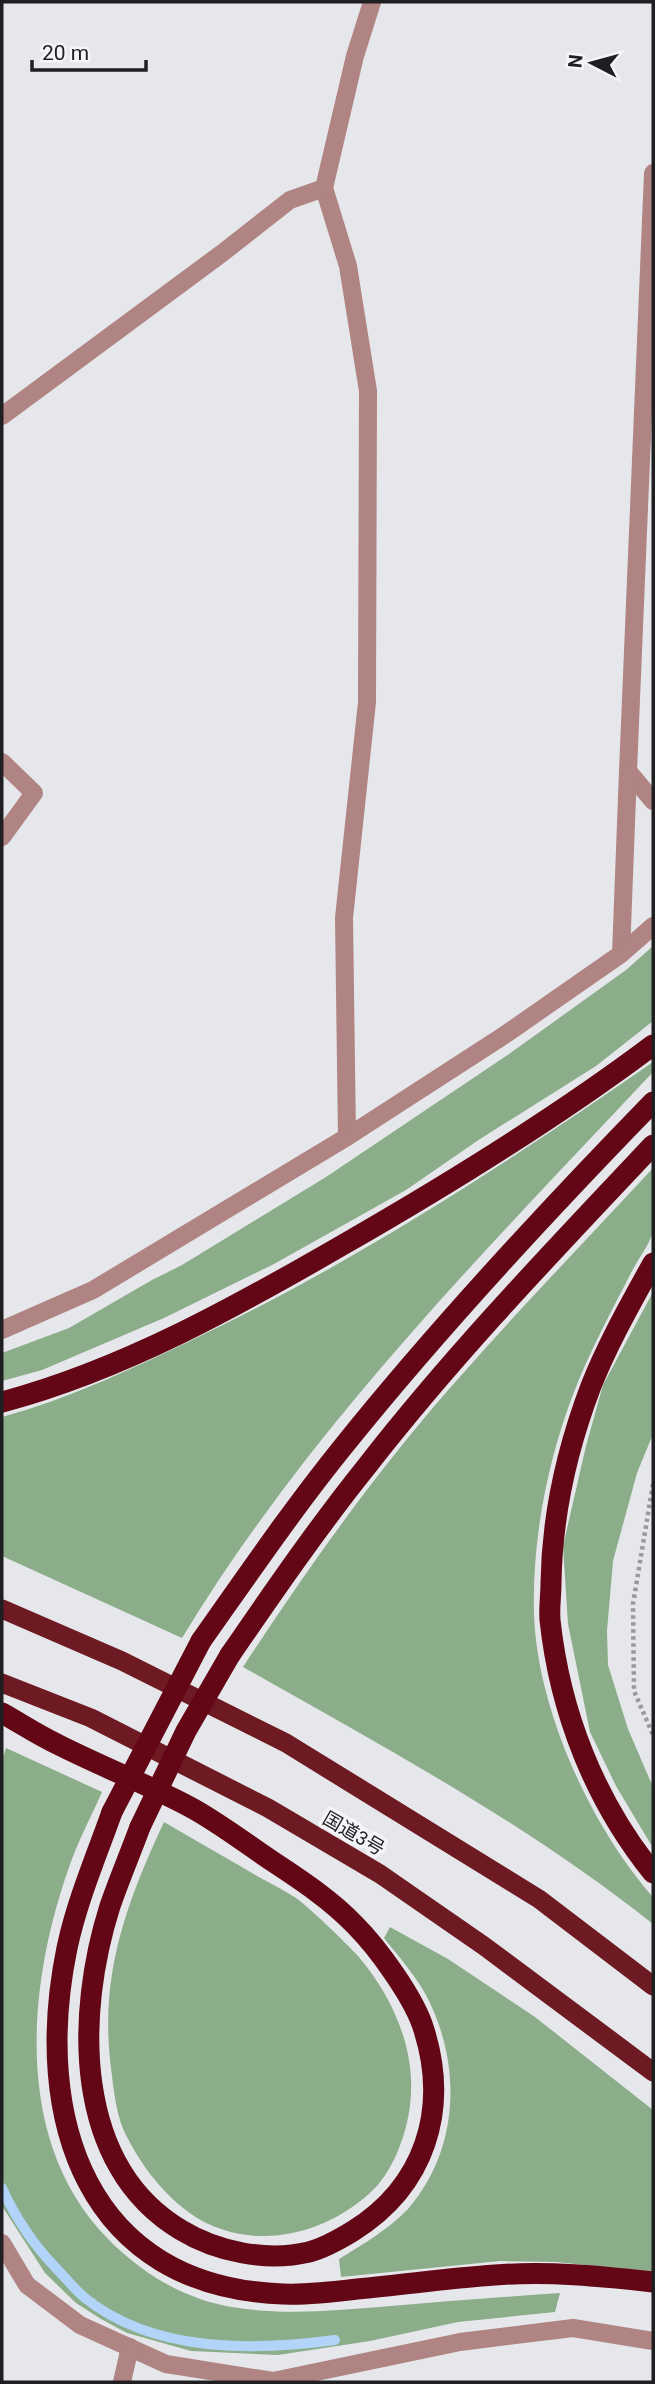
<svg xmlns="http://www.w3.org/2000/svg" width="655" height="2384" font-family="Roboto,'Noto Sans JP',sans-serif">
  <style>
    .forest { fill: #8bad8a }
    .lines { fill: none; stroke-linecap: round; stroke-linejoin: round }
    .stream { stroke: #b3d4f9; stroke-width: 10 }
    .path { stroke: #99999d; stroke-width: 4.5; stroke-dasharray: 3.5 3.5; stroke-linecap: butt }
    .minor { stroke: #b08482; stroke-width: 18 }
    .trunk { stroke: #6e1a23; stroke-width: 19 }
    .motorway { stroke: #630615; stroke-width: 21 }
    .motorway-bridge { stroke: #630615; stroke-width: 21 }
    .labels { text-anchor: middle; stroke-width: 7; stroke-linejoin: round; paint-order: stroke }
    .street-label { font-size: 19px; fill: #1f1f21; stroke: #f4f5f9 }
  </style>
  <rect width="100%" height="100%" fill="#e6e7eb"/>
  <!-- forest -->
  <g class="forest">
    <path d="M653 946V1021L596 1066 480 1139 406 1190 274 1264 164 1318 42 1370 2 1381V1353L69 1328 152 1280 182 1265 326 1177 509 1054 626 970Z"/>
    <path d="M653 1062V1072C485 1251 310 1427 182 1638L2 1556V1417C68 1399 132 1369 194 1339 356 1262 506 1164 653 1062Z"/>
    <path d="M653 1168C653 1185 655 1216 653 1231 650 1245 637 1260 631 1273 611 1312 590 1351 574 1392 547 1462 532 1540 534 1614 537 1709 591 1827 653 1897V1924C527 1824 383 1746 243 1667 311 1563 383 1462 466 1370 527 1301 591 1235 653 1168Z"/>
    <path d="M653 1292V1434L637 1473 613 1561 607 1631 608 1665 628 1729 653 1787V1848L616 1786 590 1732 568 1624 563 1546 586 1446 603 1385Z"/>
    <path d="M6 1748 102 1792C91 1817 77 1843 68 1870 27 1988 13 2144 109 2240 143 2274 184 2299 232 2307 285 2316 338 2310 391 2306 447 2301 503 2297 560 2293L555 2312 458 2322 370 2341 278 2355 191 2351 127 2333 101 2319 76 2303 45 2273 2 2206V1760Z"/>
    <path d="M164 1822C193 1839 223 1856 252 1873 266 1881 282 1889 296 1898 313 1911 343 1940 358 1956 393 1997 417 2051 410 2105 407 2132 395 2166 376 2187 337 2227 275 2248 221 2229 178 2215 143 2171 124 2131 117 2115 114 2094 112 2076 98 1980 124 1908 164 1822Z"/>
    <path d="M390 1927 448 1959 535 2017 653 2110V2272L556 2262 500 2261 341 2277 339 2259C363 2244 388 2230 408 2209 459 2150 462 2067 428 1999 417 1977 399 1957 384 1938Z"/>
  </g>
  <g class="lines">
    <!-- stream -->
    <path class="stream" d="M2 2188C15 2217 33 2244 55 2267 65 2277 74 2289 85 2298 154 2353 252 2351 335 2340"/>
    <!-- path -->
    <path class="path" d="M653 1484 633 1604 634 1691 653 1735"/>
    <!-- minor -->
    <g class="minor">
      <path d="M653 173 628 771 653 801"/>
      <path d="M324 188 348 266 368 391 367 702 344 918 347 1137"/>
      <path d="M2 416 221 254 290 200 324 188 355 56 372 2"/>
      <path d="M2 762 34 793 2 837"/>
      <path d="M621 954 628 771"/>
      <path d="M2 1330 93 1290 347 1137 506 1034 621 954 653 926"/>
      <path d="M2 2243 27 2285 80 2325 166 2364 273 2381 460 2342 573 2328 653 2341"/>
      <path d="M122 2382 130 2347"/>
    </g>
    <!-- trunk -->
    <g class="trunk">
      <path d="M2 1609 122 1661 286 1743 539 1899 653 1986"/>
      <path d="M2 1683 91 1718 268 1808 380 1874 484 1946 653 2072"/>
    </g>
    <!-- motorway -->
    <g class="motorway">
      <path d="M653 1263C631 1303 608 1343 591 1386 567 1449 552 1515 551 1583 551 1595 549 1608 550 1620 560 1713 595 1801 653 1873"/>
      <path d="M2 1402C123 1370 239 1305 346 1243 452 1182 556 1118 653 1045"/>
      <path d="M201 1641C247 1576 292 1510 342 1448 439 1327 545 1213 653 1102"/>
      <path d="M230 1655C274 1591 318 1527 367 1466 455 1353 555 1249 653 1145"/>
      <path d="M2 1713C20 1723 38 1735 57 1744 100 1766 147 1784 190 1807 218 1822 245 1843 272 1861 301 1880 331 1900 355 1925 378 1948 415 1999 424 2030 449 2110 425 2186 353 2231 340 2239 324 2248 309 2252 267 2262 217 2252 181 2230 72 2165 76 2013 110 1906 119 1880 130 1854 140 1827"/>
      <path d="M112 1812C96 1857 77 1901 67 1948 32 2118 86 2287 283 2294 308 2295 333 2292 357 2289 403 2285 449 2278 495 2275 548 2271 600 2276 653 2282"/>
    </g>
    <!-- motorway-bridge -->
    <g class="motorway-bridge">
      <path d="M112 1812 201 1641"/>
      <path d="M140 1827 186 1731 230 1655"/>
    </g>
  </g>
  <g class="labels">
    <!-- street labels -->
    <g class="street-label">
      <text transform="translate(354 1833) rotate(30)" y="7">国道3号</text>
    </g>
  </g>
  <!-- border -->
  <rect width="655" height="2384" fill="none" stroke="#1f1f21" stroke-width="7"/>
  <!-- north arrow -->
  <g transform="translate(592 63) rotate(276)" stroke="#f4f5f9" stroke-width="5" paint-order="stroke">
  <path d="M0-5L12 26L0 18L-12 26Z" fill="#1f1f21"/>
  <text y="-10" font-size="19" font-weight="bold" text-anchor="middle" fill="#1f1f21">N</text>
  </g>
  <!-- scale -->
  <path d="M32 60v10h114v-10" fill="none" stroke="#1f1f21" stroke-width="3.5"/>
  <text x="42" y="60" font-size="21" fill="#1f1f21" stroke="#f4f5f9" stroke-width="5" paint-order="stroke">20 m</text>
</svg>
